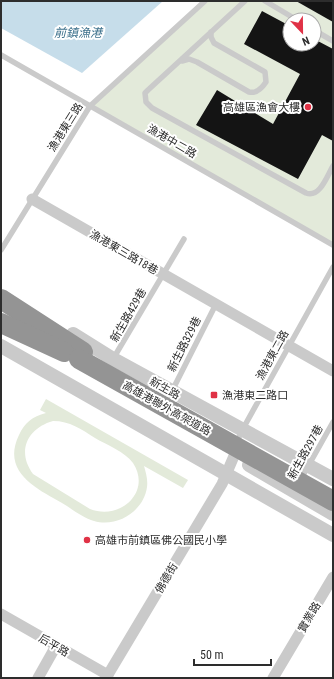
<svg xmlns="http://www.w3.org/2000/svg" width="334" height="679" font-family="'Roboto Condensed','Noto Sans TC',sans-serif">
  <style>
    .green { fill: #e3eada; fill-rule: evenodd }
    .water { fill: #c6ddea }
    .building { fill: #141414 }
    .lines { fill: none; stroke-linecap: round; stroke-linejoin: round }
    .service { stroke: #cacaca; stroke-width: 5.5 }
    .minor { stroke: #cacaca; stroke-width: 11 }
    .tertiary { stroke: #cacaca; stroke-width: 14 }
    .motorway { stroke: #949494; stroke-width: 20 }
    .motorway-bridge { stroke: #949494; stroke-width: 20 }
    .poi-dot { fill: #e03246; stroke: #fff; stroke-width: 1.5 }
    .labels { text-anchor: middle; stroke-width: 4; stroke-linejoin: round; paint-order: stroke }
    .poi-label { font-size: 11px; fill: #2d2d2d; stroke: #fff; text-anchor: start }
    .street-label { font-size: 11px; fill: #2d2d2d; stroke: #fff }
    .water-label { font-size: 12px; font-style: italic; fill: #3d718c; stroke: #fff }
  </style>
  <rect width="100%" height="100%" fill="#fff"/>
  <!-- green -->
  <g class="green">
    <path d="M205 1H333V245L90 106ZM290 20H314V44H290Z"/>
    <path d="M46 399 188 480 183 488 144 466C146 473 148 480 147 487 144 511 117 528 94 521 83 518 72 509 62 503 37 489 1 472 19 435 25 422 32 417 46 413L40 410ZM53 421C70 421 81 429 95 438 107 445 125 452 133 463 152 492 120 521 90 509L33 474C16 451 28 428 53 421Z"/>
  </g>
  <!-- water -->
  <path class="water" d="M1 1H163L82 73 1 28Z"/>
  <!-- building -->
  <g class="building">
    <path d="M296 1H333V22Z"/>
    <path d="M262 11 290 26V44H314V39L333 49V141L322 135 298 179 196 125 217 90 273 124 300 74 244 44Z"/>
  </g>
  <g class="lines">
    <!-- service -->
    <g class="service">
      <path d="M245 1 148 90 145 93 146 102 152 108 306 193C320 198 327 176 333 166"/>
      <path d="M265 1 297 20"/>
      <path d="M314 30 333 41"/>
      <path d="M1 55 333 245"/>
      <path d="M182 61 189 59 197 62 249 92C257 94 262 88 266 82L265 72 214 43 211 37V32"/>
      <path d="M1 250 90 106 205 1"/>
      <path d="M113 359 184 239"/>
      <path d="M172 391 216 304"/>
      <path d="M237 444 240 434 333 267"/>
      <path d="M301 479 333 422"/>
    </g>
    <!-- minor -->
    <g class="minor">
      <path d="M32 199 333 371"/>
      <path d="M1 614 108 675"/>
      <path d="M38 678 56 646"/>
      <path d="M106 678 222 484 234 456"/>
      <path d="M273 678 333 577"/>
    </g>
    <!-- tertiary -->
    <g class="tertiary">
      <path d="M73 334 113 359 333 479"/>
      <path d="M1 346 333 535"/>
      <path d="M249 465 333 514"/>
    </g>
    <!-- motorway -->
    <g class="motorway">
      <path d="M1 299 83 352"/>
      <path d="M1 323 64 352"/>
    </g>
    <!-- motorway-bridge -->
    <path class="motorway-bridge" d="M79 359 333 501"/>
  </g>
  <!-- markers -->
  <g class="poi-dot">
    <circle cx="308" cy="107" r="4"/>
    <rect x="210" y="391" width="8" height="8" rx="2"/>
    <circle cx="87" cy="540" r="4"/>
  </g>
  <g class="labels">
    <!-- poi labels -->
    <g class="poi-label">
      <text x="300" y="111" text-anchor="end">高雄區漁會大樓</text>
      <text x="222" y="399">漁港東二路口</text>
      <text x="95" y="544">高雄市前鎮區佛公國民小學</text>
    </g>
    <!-- street labels -->
    <g class="street-label">
      <text transform="translate(65 127) rotate(-58)" y="4">漁港東三路</text>
      <text transform="translate(172 141) rotate(30)" y="4">漁港中二路</text>
      <text transform="translate(124 252) rotate(30)" y="4">漁港東三路18巷</text>
      <text transform="translate(128 315) rotate(-60)" y="4">新生路429巷</text>
      <text transform="translate(184 344) rotate(-63)" y="4">新生路329巷</text>
      <text transform="translate(272 355) rotate(-61)" y="4">漁港東二路</text>
      <text transform="translate(165 388) rotate(29)" y="4">新生路</text>
      <text transform="translate(167 408) rotate(29)" y="4">高雄港聯外高架道路</text>
      <text transform="translate(305 452) rotate(-61)" y="4">新生路297巷</text>
      <text transform="translate(166 578) rotate(-59)" y="4">佛德街</text>
      <text transform="translate(309 617) rotate(-59)" y="4">實業路</text>
      <text transform="translate(54 645) rotate(30)" y="4">后平路</text>
    </g>
    <!-- water labels -->
    <g class="water-label">
      <text x="78" y="37">前鎮漁港</text>
    </g>
  </g>
  <!-- border -->
  <rect width="334" height="679" fill="none" stroke="#2d2d2d" stroke-width="4"/>
  <!-- north arrow -->
  <g transform="translate(302 32) rotate(158)"><circle r="19" fill="#ffffff" stroke="#ababab"/>
  <path d="M0-3L7 15L0 10L-7 15Z" fill="#e03246"/>
  <text y="-6" font-size="11" font-weight="bold" text-anchor="middle" fill="#2d2d2d">N</text>
  </g>
  <!-- scale -->
  <path d="M194 659v6h77v-6" fill="none" stroke="#2d2d2d" stroke-width="2"/>
  <text x="200" y="659" font-size="12" fill="#2d2d2d" stroke="#ffffff" stroke-width="3" paint-order="stroke">50 m</text>
</svg>
